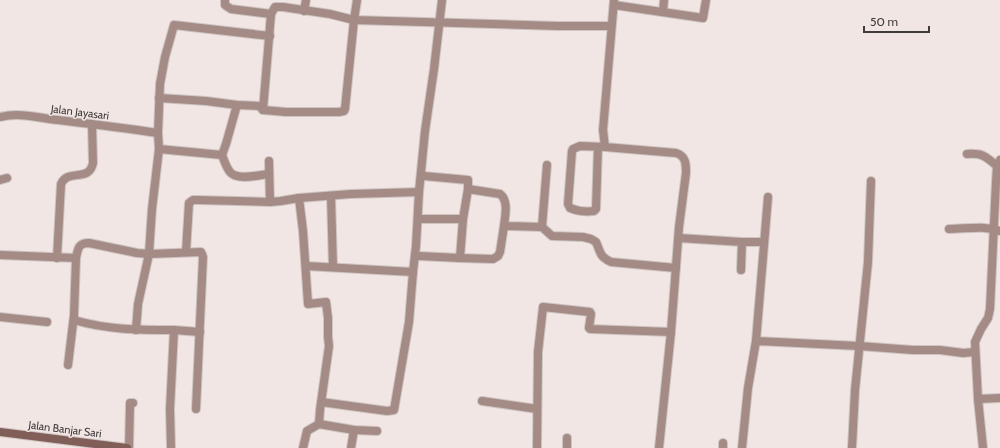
<svg xmlns="http://www.w3.org/2000/svg" width="1000" height="448" font-family="Cabin,sans-serif">
  <style>
    .lines { fill: none; stroke-linecap: round; stroke-linejoin: round }
    .street-casing { stroke: #cec4c2; stroke-width: 10 }
    .secondary-casing { stroke: #cec4c2; stroke-width: 10 }
    .street { stroke: #a48b86; stroke-width: 8 }
    .secondary { stroke: #815e58; stroke-width: 8 }
    .labels { text-anchor: middle; stroke-width: 3; stroke-linejoin: round; paint-order: stroke }
    .street-label { font-size: 11px; fill: #403b3b; stroke: #f1e6e4 }
  </style>
  <rect width="100%" height="100%" fill="#f1e6e4"/>
  <g class="lines">
    <defs>
      <g id="street">
        <path d="M225 0V5L231 9 271 14"/>
        <path d="M614 0 603 130 605 147 676 153C686 156 686 164 686 173L679 227 671 332 659 448"/>
        <path d="M614 5 703 18 706 0"/>
        <path d="M304 11 306 0"/>
        <path d="M663 12 664 0"/>
        <path d="M159 98 206 101 237 105 259 106 263 110 286 112H339L344 111 345 109 354 20 357 0"/>
        <path d="M263 110 271 14 275 7H283L330 14 354 20 558 26H611"/>
        <path d="M0 117C20 112 38 118 58 120 91 124 124 128 158 133"/>
        <path d="M598 147 596 209 594 211C586 212 577 211 570 208L568 204 572 151 573 149 580 146 605 147"/>
        <path d="M159 149 222 155 226 144 237 105"/>
        <path d="M967 154C983 153 985 156 997 166"/>
        <path d="M222 155C224 160 226 167 230 172 237 181 259 175 269 174"/>
        <path d="M269 161 270 202"/>
        <path d="M424 176 468 180V189"/>
        <path d="M0 180 7 178"/>
        <path d="M419 192 425 131 434 69 442 0"/>
        <path d="M331 196 333 267"/>
        <path d="M422 219H463L460 258 493 259 498 256 500 252 504 226"/>
        <path d="M463 219 468 189 500 194C509 201 505 216 504 226L542 227 552 236 583 237 591 239 596 242C601 253 599 256 611 262L676 268"/>
        <path d="M542 227 547 165"/>
        <path d="M949 229C966 229 983 225 1000 231"/>
        <path d="M679 238 742 242 741 270"/>
        <path d="M742 242H764"/>
        <path d="M186 252 189 203 193 200H197L270 202 281 201 299 198"/>
        <path d="M0 255 76 258C78 249 78 243 89 243L137 253 149 254 152 209 159 149 158 133 160 84 165 57 174 25 270 36"/>
        <path d="M419 256 460 258"/>
        <path d="M57 258 61 184C68 168 89 183 93 163L92 124"/>
        <path d="M306 266 413 272"/>
        <path d="M0 317 47 322"/>
        <path d="M74 320C108 330 139 330 174 330L170 409 171 448"/>
        <path d="M136 330 138 304 149 254 201 252 202 254 203 257 196 409"/>
        <path d="M174 330 200 332"/>
        <path d="M756 341 859 346 913 350H940L963 353 975 352"/>
        <path d="M68 365 74 315 76 258"/>
        <path d="M978 399 1000 398"/>
        <path d="M482 401 537 409"/>
        <path d="M319 424 320 410 329 346 328 337V318L326 302 308 304 303 231 299 198 351 194 419 192 416 246 413 272 409 322 394 410 387 411 321 402"/>
        <path d="M567 438V448"/>
        <path d="M129 448 130 404V403H133"/>
        <path d="M303 448 307 431 319 424 354 430 377 431"/>
        <path d="M351 448 354 430"/>
        <path d="M537 448 538 352 543 307 590 312 591 314 589 328 590 329 671 332"/>
        <path d="M723 448V443"/>
        <path d="M742 448 748 388 756 341 768 197"/>
        <path d="M852 448 855 390 868 262 871 181"/>
        <path d="M983 448 978 399 975 342 981 329 988 318 990 309 996 182 997 166 1000 160"/>
      </g>
      <path id="secondary" d="M0 432 127 448"/>
    </defs>
    <!-- street casing -->
    <use href="#street" class="street-casing"/>
    <!-- secondary casing -->
    <use href="#secondary" class="secondary-casing"/>
    <!-- street -->
    <use href="#street" class="street"/>
    <!-- secondary -->
    <use href="#secondary" class="secondary"/>
  </g>
  <g class="labels">
    <!-- street labels -->
    <g class="street-label">
      <text transform="translate(80 112) rotate(7)" y="4">Jalan Jayasari</text>
      <text transform="translate(65 429) rotate(7)" y="4">Jalan Banjar Sari</text>
    </g>
  </g>
  <!-- scale -->
  <path d="M864 26v6h65v-6" fill="none" stroke="#403b3b" stroke-width="2"/>
  <text x="870" y="26" font-size="12" fill="#403b3b" stroke="#f1e6e4" stroke-width="3" paint-order="stroke">50 m</text>
</svg>
